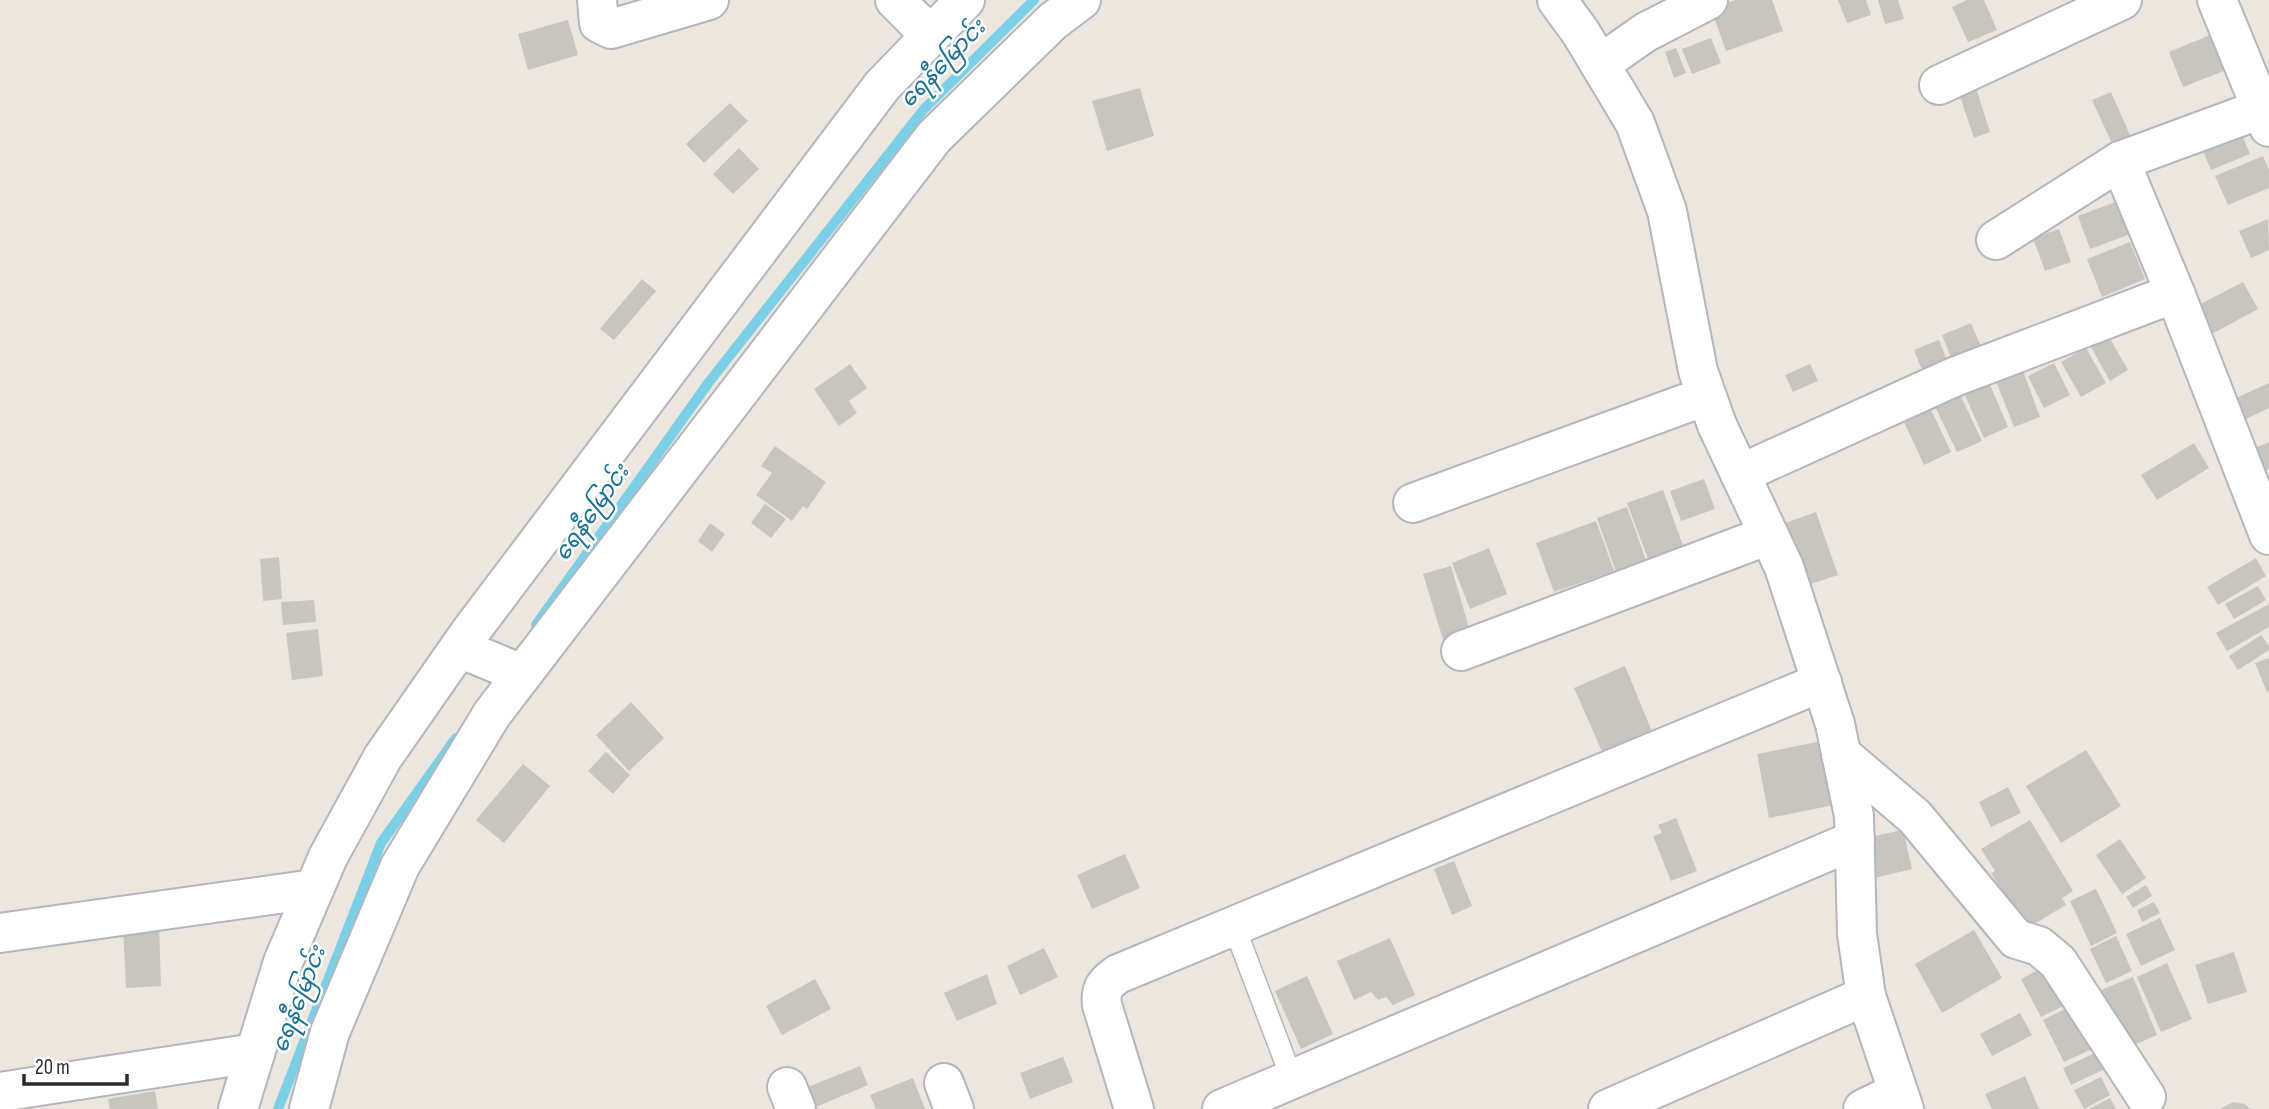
<svg xmlns="http://www.w3.org/2000/svg" width="2269" height="1109" font-family="'Sofia Sans Condensed','Noto Sans Myanmar',sans-serif">
  <style>
    .lines { fill: none; stroke-linecap: round; stroke-linejoin: round }
    .stream { stroke: #7ad0e7; stroke-width: 10 }
    .building { fill: #c8c4be }
    .service-casing { stroke: #b3b6be; stroke-width: 24 }
    .minor-casing { stroke: #b3b6be; stroke-width: 42 }
    .service { stroke: #fff; stroke-width: 21 }
    .minor { stroke: #fff; stroke-width: 38 }
    .labels { text-anchor: middle; stroke-width: 5; stroke-linejoin: round; paint-order: stroke }
    .water-label { font-size: 23px; font-style: italic; fill: #177095; stroke: #fff }
  </style>
  <rect width="100%" height="100%" fill="#ece6df"/>
  <g class="lines">
    <!-- stream -->
    <g class="stream">
      <path d="M536 625 709 382 924 109 1034 0"/>
      <path d="M278 1109 381 843 456 738"/>
    </g>
  </g>
  <!-- building -->
  <g class="building">
    <path d="M1735 0H1772L1783 31 1726 51 1711 9Z"/>
    <path d="M1838 0H1866L1871 15 1847 23Z"/>
    <path d="M1878 0H1898L1904 19 1885 24Z"/>
    <path d="M1967 0H1984L1997 30 1968 42 1952 7Z"/>
    <path d="M568 20 578 55 528 70 518 34Z"/>
    <path d="M2215 33 2229 69 2183 87 2169 52Z"/>
    <path d="M1711 38 1721 63 1692 74 1682 49Z"/>
    <path d="M1676 48 1686 73 1674 78 1665 52Z"/>
    <path d="M1974 82 1990 132 1974 138 1957 88Z"/>
    <path d="M1140 88 1154 136 1107 151 1092 101Z"/>
    <path d="M2111 92 2133 142 2115 150 2092 100Z"/>
    <path d="M730 103 748 121 704 163 686 144Z"/>
    <path d="M2239 128 2250 154 2211 170 2200 144Z"/>
    <path d="M739 148 759 169 733 194 713 174Z"/>
    <path d="M2263 156 2269 170V188L2228 205 2215 176Z"/>
    <path d="M2118 201 2131 234 2090 249 2078 216Z"/>
    <path d="M2268 219 2269 250 2251 258 2239 231Z"/>
    <path d="M2059 229 2071 262 2045 271 2033 238Z"/>
    <path d="M2130 242 2145 279 2102 297 2087 259Z"/>
    <path d="M642 279 656 291 614 340 600 329Z"/>
    <path d="M2243 282 2258 309 2208 336 2193 308Z"/>
    <path d="M1971 323 1985 356 1955 368 1942 335Z"/>
    <path d="M2105 330 2128 370 2110 381 2087 340Z"/>
    <path d="M1939 340 1949 366 1924 375 1914 350Z"/>
    <path d="M2086 348 2106 383 2081 397 2061 362Z"/>
    <path d="M2054 363 2070 395 2044 408 2028 376Z"/>
    <path d="M850 364 867 388 849 401 857 413 839 426 814 389Z"/>
    <path d="M1810 364 1818 381 1793 392 1785 375Z"/>
    <path d="M2023 371 2040 417 2014 427 1996 381Z"/>
    <path d="M1985 373 2008 427 1984 438 1960 384Z"/>
    <path d="M2269 383V408L2242 421 2232 400Z"/>
    <path d="M1956 386 1982 441 1957 452 1931 398Z"/>
    <path d="M1925 397 1951 452 1924 465 1898 409Z"/>
    <path d="M2269 442V469L2262 472 2252 449Z"/>
    <path d="M2194 443 2209 468 2157 500 2141 475Z"/>
    <path d="M775 446 826 482 807 509 803 506 792 521 756 495 772 473 761 466Z"/>
    <path d="M1704 479 1715 509 1681 521 1670 491Z"/>
    <path d="M1663 490 1686 554 1651 567 1627 503Z"/>
    <path d="M765 504 786 519 771 538 751 523Z"/>
    <path d="M1627 507 1647 563 1617 574 1597 518Z"/>
    <path d="M1816 512 1838 575 1799 588 1777 526Z"/>
    <path d="M1596 521 1614 571 1554 592 1536 543Z"/>
    <path d="M710 523 725 534 712 552 698 541Z"/>
    <path d="M1489 548 1507 594 1470 609 1452 563Z"/>
    <path d="M279 557 282 599 263 601 260 559Z"/>
    <path d="M2256 558 2266 576 2218 605 2207 587Z"/>
    <path d="M1451 566 1472 638 1445 646 1423 574Z"/>
    <path d="M2258 586 2266 600 2234 619 2225 604Z"/>
    <path d="M314 600 316 622 283 625 281 602Z"/>
    <path d="M2269 604V627L2227 651 2216 633Z"/>
    <path d="M318 629 323 676 292 680 286 633Z"/>
    <path d="M2261 635 2269 646V650L2238 670 2229 656Z"/>
    <path d="M2269 658V691L2267 692 2255 663Z"/>
    <path d="M1625 666 1653 734 1604 756 1574 688Z"/>
    <path d="M631 702 664 738 629 771 596 735Z"/>
    <path d="M1827 740 1839 804 1769 818 1757 754Z"/>
    <path d="M2086 750 2121 806 2061 843 2026 786Z"/>
    <path d="M606 752 630 775 613 794 588 771Z"/>
    <path d="M523 764 550 786 504 843 476 820Z"/>
    <path d="M2008 787 2021 813 1991 827 1979 802Z"/>
    <path d="M1676 818 1697 871 1671 881 1653 836 1662 833 1658 825Z"/>
    <path d="M2030 820 2073 891 2062 898 2066 905 2025 929 1991 873 1995 871 1981 849Z"/>
    <path d="M1903 830 1912 869 1870 879 1861 839Z"/>
    <path d="M2120 839 2146 878 2122 894 2096 855Z"/>
    <path d="M1125 854 1140 888 1092 909 1077 875Z"/>
    <path d="M1454 861 1472 906 1452 915 1434 869Z"/>
    <path d="M2146 885 2152 896 2133 908 2126 897Z"/>
    <path d="M2096 889 2117 933 2091 946 2070 901Z"/>
    <path d="M2154 902 2160 913 2142 922 2137 910Z"/>
    <path d="M2160 918 2175 950 2141 966 2126 934Z"/>
    <path d="M159 923 161 986 126 988 123 925Z"/>
    <path d="M1974 930 2002 978 1942 1013 1915 964Z"/>
    <path d="M2116 936 2132 971 2106 983 2090 949Z"/>
    <path d="M1390 938 1415 995 1393 1005 1386 997 1378 1000 1371 992 1354 1000 1337 961Z"/>
    <path d="M1044 948 1058 977 1020 995 1007 966Z"/>
    <path d="M2234 952 2247 992 2208 1004 2195 965Z"/>
    <path d="M2167 963 2192 1019 2161 1032 2137 977Z"/>
    <path d="M2048 965 2067 1004 2041 1017 2021 979Z"/>
    <path d="M987 974 997 1004 957 1021 944 993Z"/>
    <path d="M1307 976 1333 1034 1301 1049 1275 991Z"/>
    <path d="M2133 977 2157 1035 2125 1049 2101 990Z"/>
    <path d="M815 979 831 1009 782 1035 766 1006Z"/>
    <path d="M2073 1005 2094 1048 2064 1062 2043 1020Z"/>
    <path d="M2020 1013 2032 1035 1992 1056 1980 1034Z"/>
    <path d="M2095 1053 2103 1070 2071 1085 2063 1068Z"/>
    <path d="M1063 1057 1073 1082 1030 1099 1020 1073Z"/>
    <path d="M860 1066 868 1085 811 1109 803 1089Z"/>
    <path d="M2025 1076 2039 1109H1992L1985 1094Z"/>
    <path d="M2101 1077 2110 1095 2084 1109 2074 1090Z"/>
    <path d="M913 1078 925 1109H876L870 1095Z"/>
    <path d="M155 1091 158 1109H110L108 1099Z"/>
    <path d="M2110 1098 2116 1109H2089Z"/>
    <path d="M2233 1102 2245 1104 2250 1109H2220Z"/>
  </g>
  <g class="lines">
    <defs>
      <path id="service" d="M1234 926 1292 1079"/>
      <g id="minor">
        <path d="M597 0 599 23 611 29 709 0"/>
        <path d="M895 0 931 36"/>
        <path d="M1557 0 1581 33 1635 123 1667 211 1698 371 1717 425 1784 567 1835 724 1854 816 1857 934 1866 996 1904 1109"/>
        <path d="M2217 0 2269 127"/>
        <path d="M1600 64 1646 32 1708 0"/>
        <path d="M1939 85 2122 0"/>
        <path d="M2120 161 2175 293 2269 535"/>
        <path d="M1996 240 2120 161 2269 106"/>
        <path d="M1740 474 1954 377 2175 293"/>
        <path d="M1413 503 1706 396"/>
        <path d="M459 648 522 674"/>
        <path d="M1461 651 1769 535"/>
        <path d="M1841 754 1915 817 2016 939 2039 946 2058 962 2146 1097"/>
        <path d="M0 933 314 889"/>
        <path d="M944 1083 954 1109"/>
        <path d="M787 1087 796 1109"/>
        <path d="M0 1092 255 1053"/>
        <path d="M238 1109 283 962 328 857 383 757 468 635 882 86 965 0"/>
        <path d="M309 1109 330 1032 400 866 492 714 934 137 1053 21 1081 0"/>
        <path d="M1134 1109 1102 1005C1100 989 1105 983 1118 974L1822 682"/>
        <path d="M1222 1109 1855 840"/>
        <path d="M1608 1109 1866 996"/>
        <path d="M1863 1109 1898 1092"/>
      </g>
    </defs>
    <!-- service casing -->
    <use href="#service" class="service-casing"/>
    <!-- minor casing -->
    <use href="#minor" class="minor-casing"/>
    <!-- service -->
    <use href="#service" class="service"/>
    <!-- minor -->
    <use href="#minor" class="minor"/>
  </g>
  <g class="labels">
    <!-- water labels -->
    <g class="water-label">
      <text transform="translate(942 63) rotate(-46)" y="8">ရေနီမြောင်း</text>
      <text transform="translate(591 512) rotate(-55)" y="8">ရေနီမြောင်း</text>
      <text transform="translate(298 999) rotate(-69)" y="8">ရေနီမြောင်း</text>
    </g>
  </g>
  <!-- scale -->
  <path d="M24 1074v10h103v-10" fill="none" stroke="#2c2c2c" stroke-width="3.5"/>
  <text x="35" y="1074" font-size="21" fill="#2c2c2c" stroke="#ffffff" stroke-width="5" paint-order="stroke">20 m</text>
</svg>
